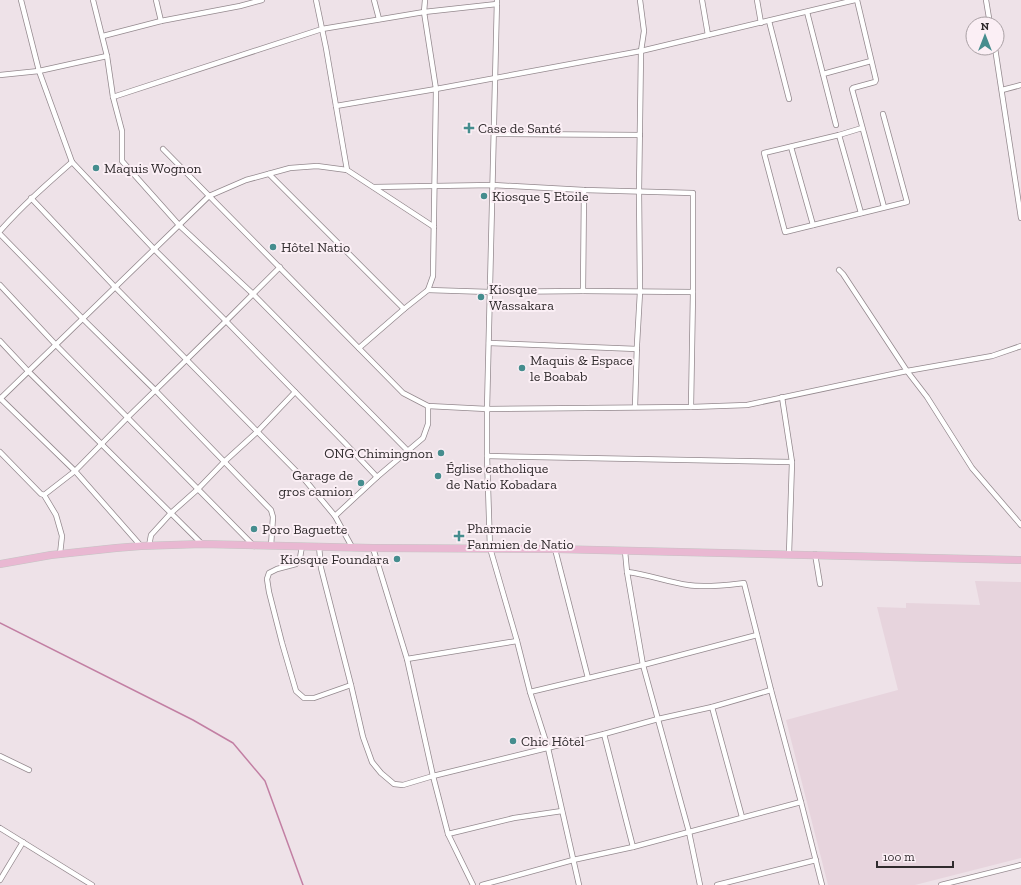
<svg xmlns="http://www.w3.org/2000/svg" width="1021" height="885" font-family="'Zilla Slab',serif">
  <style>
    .built { fill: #e7d4dd }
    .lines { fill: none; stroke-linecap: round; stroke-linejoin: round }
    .stream { stroke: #c27fa3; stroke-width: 1.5 }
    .street-casing { stroke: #94898e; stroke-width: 6 }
    .primary-casing { stroke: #c5c4c4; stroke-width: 8 }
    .street { stroke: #fff; stroke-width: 4.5 }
    .primary { stroke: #e9b8d2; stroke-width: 7 }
    .poi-dot { fill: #458d8e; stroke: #fbeff5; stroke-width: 1.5 }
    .labels { text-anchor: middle; stroke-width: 4; stroke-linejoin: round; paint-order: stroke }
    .poi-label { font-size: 14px; fill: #302b2d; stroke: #fbeff5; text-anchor: start }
  </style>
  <rect width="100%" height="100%" fill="#eee2e8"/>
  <!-- built -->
  <path class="built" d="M975 581 1021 582V858L915 885H828L786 720 898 690 877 607 906 608V603L980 605Z"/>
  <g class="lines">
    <!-- stream -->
    <path class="stream" d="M0 623 193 720 233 743 265 781 303 885"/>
    <defs>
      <g id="street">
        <path d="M21 0 39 71 72 162 154 249 226 321 345 443 377 477"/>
        <path d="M93 0 107 56 113 97 122 131V161L179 225 253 294 408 451"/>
        <path d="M156 0 161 21"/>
        <path d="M316 0 326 48 347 170"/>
        <path d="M374 0 379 19"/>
        <path d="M497 0 487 409V456L490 548 517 641 530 692 548 748 579 885"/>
        <path d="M702 0 708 35"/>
        <path d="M757 0 761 23"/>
        <path d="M857 0 876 80 875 82 853 88 852 89 884 207"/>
        <path d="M986 0 990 24"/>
        <path d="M807 12 836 125"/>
        <path d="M769 21 789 99"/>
        <path d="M103 36 161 21 240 6 262 0"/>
        <path d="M995 48 1021 218"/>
        <path d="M823 74 871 61"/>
        <path d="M0 75 39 71 107 56"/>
        <path d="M1002 90 1021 85"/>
        <path d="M113 97 322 29 424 12 497 4"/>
        <path d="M336 106 436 89 641 51 855 0"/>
        <path d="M862 128 839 135 764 153 785 232 907 202 883 114"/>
        <path d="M494 134 640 135"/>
        <path d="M839 135 861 213"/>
        <path d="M791 147 813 225"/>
        <path d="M163 149 403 393 428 406 487 409 691 407 747 405 907 371 992 356 1021 346"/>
        <path d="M269 174 404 309"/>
        <path d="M374 187 493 185 584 190 693 193V292L691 407"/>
        <path d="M31 198 115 287 305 480 335 516 352 547"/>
        <path d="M0 231C22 206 47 184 72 162"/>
        <path d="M0 234 83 319 155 390 271 510 273 517 271 546"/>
        <path d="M839 270 843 274 907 371 927 397 972 468 1021 525"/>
        <path d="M0 285 56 345 254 546"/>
        <path d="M428 290 490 292 583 291 693 292"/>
        <path d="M583 291 584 190"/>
        <path d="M0 341 28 371 202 544"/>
        <path d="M489 343 637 349"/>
        <path d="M359 348 404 309 428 290 433 276 436 89 424 12 425 0"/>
        <path d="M782 397 792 462 789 554"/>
        <path d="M0 398 75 471 141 546"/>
        <path d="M0 399 209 196 246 180 290 168 317 166 347 170 434 227"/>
        <path d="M635 407 637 344 640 292 639 191 641 51 644 31 640 0"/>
        <path d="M0 452 41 494 44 495 56 515 62 536 60 554"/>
        <path d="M487 456 792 462"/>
        <path d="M44 495 75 471 128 417 226 321 280 267"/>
        <path d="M335 516 377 477 423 438 428 424V406"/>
        <path d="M149 546 151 535 171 513 198 489 224 462 257 432 295 392"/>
        <path d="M302 546 300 558 296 564 277 569 269 573 267 579 269 592 282 643 296 691 304 698H314L351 685"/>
        <path d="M319 546 321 568 351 685 363 737 372 762 381 773 394 784 403 785 433 776 604 734 658 719 712 707 771 690"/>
        <path d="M373 548 407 659 433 776 448 834 473 885"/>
        <path d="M555 549 588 678"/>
        <path d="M625 551 627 572 643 665 689 832 700 885"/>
        <path d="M815 554 820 584"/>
        <path d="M627 572C647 574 667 582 688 585 705 588 727 585 744 583L771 690 801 802 822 885"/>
        <path d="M407 659 517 641"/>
        <path d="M530 692 643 665 757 635"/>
        <path d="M712 707 742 817"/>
        <path d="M604 734 633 847"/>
        <path d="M0 756 29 770"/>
        <path d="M0 828 92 885"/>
        <path d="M448 834 514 818 562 811"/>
        <path d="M0 880 23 842"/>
        <path d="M482 885 573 860 633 847 801 802"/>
        <path d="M717 885 816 860"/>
        <path d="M941 885 1021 865"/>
      </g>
      <path id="primary" d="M0 564 51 555 116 548 141 546 202 544 373 548 555 549 1021 560"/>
    </defs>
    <!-- street casing -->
    <use href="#street" class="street-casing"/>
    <!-- primary casing -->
    <use href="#primary" class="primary-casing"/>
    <!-- street -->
    <use href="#street" class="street"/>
    <!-- primary -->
    <use href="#primary" class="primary"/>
  </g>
  <!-- markers -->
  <g class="poi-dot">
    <path d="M467 122h4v4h4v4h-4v4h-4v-4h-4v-4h4z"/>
    <circle cx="96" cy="168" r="4"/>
    <circle cx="484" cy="196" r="4"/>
    <circle cx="273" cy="247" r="4"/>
    <circle cx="481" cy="297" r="4"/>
    <circle cx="522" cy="368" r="4"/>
    <circle cx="441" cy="453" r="4"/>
    <circle cx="438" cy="476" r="4"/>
    <circle cx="361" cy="483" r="4"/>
    <circle cx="254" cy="529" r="4"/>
    <path d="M457 530h4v4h4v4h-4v4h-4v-4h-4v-4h4z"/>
    <circle cx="397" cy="559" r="4"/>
    <circle cx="513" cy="741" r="4"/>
  </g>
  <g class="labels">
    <!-- poi labels -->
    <g class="poi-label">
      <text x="478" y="133">Case de Santé</text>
      <text x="104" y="173">Maquis Wognon</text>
      <text x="492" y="201">Kiosque 5 Etoile</text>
      <text x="281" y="252">Hôtel Natio</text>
      <text x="489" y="294">Kiosque<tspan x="489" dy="16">Wassakara</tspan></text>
      <text x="530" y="365">Maquis &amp; Espace<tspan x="530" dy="16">le Boabab</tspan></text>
      <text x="433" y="458" text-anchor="end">ONG Chimingnon</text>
      <text x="446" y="473">Église catholique<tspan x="446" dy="16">de Natio Kobadara</tspan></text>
      <text x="353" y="480" text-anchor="end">Garage de<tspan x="353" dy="16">gros camion</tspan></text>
      <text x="467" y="533">Pharmacie<tspan x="467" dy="16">Fanmien de Natio</tspan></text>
      <text x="262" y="534">Poro Baguette</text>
      <text x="389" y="564" text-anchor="end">Kiosque Foundara</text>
      <text x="521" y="746">Chic Hôtel</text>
    </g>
  </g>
  <!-- north arrow -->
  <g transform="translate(985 36)"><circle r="19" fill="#fbeff5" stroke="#aaa1a5"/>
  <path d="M0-3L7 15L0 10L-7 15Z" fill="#458d8e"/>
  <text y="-6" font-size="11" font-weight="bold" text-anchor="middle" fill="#302b2d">N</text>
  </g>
  <!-- scale -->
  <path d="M877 861v6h76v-6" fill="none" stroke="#302b2d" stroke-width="2"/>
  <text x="883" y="861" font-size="12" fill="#302b2d" stroke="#fbeff5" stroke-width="3" paint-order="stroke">100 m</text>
</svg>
